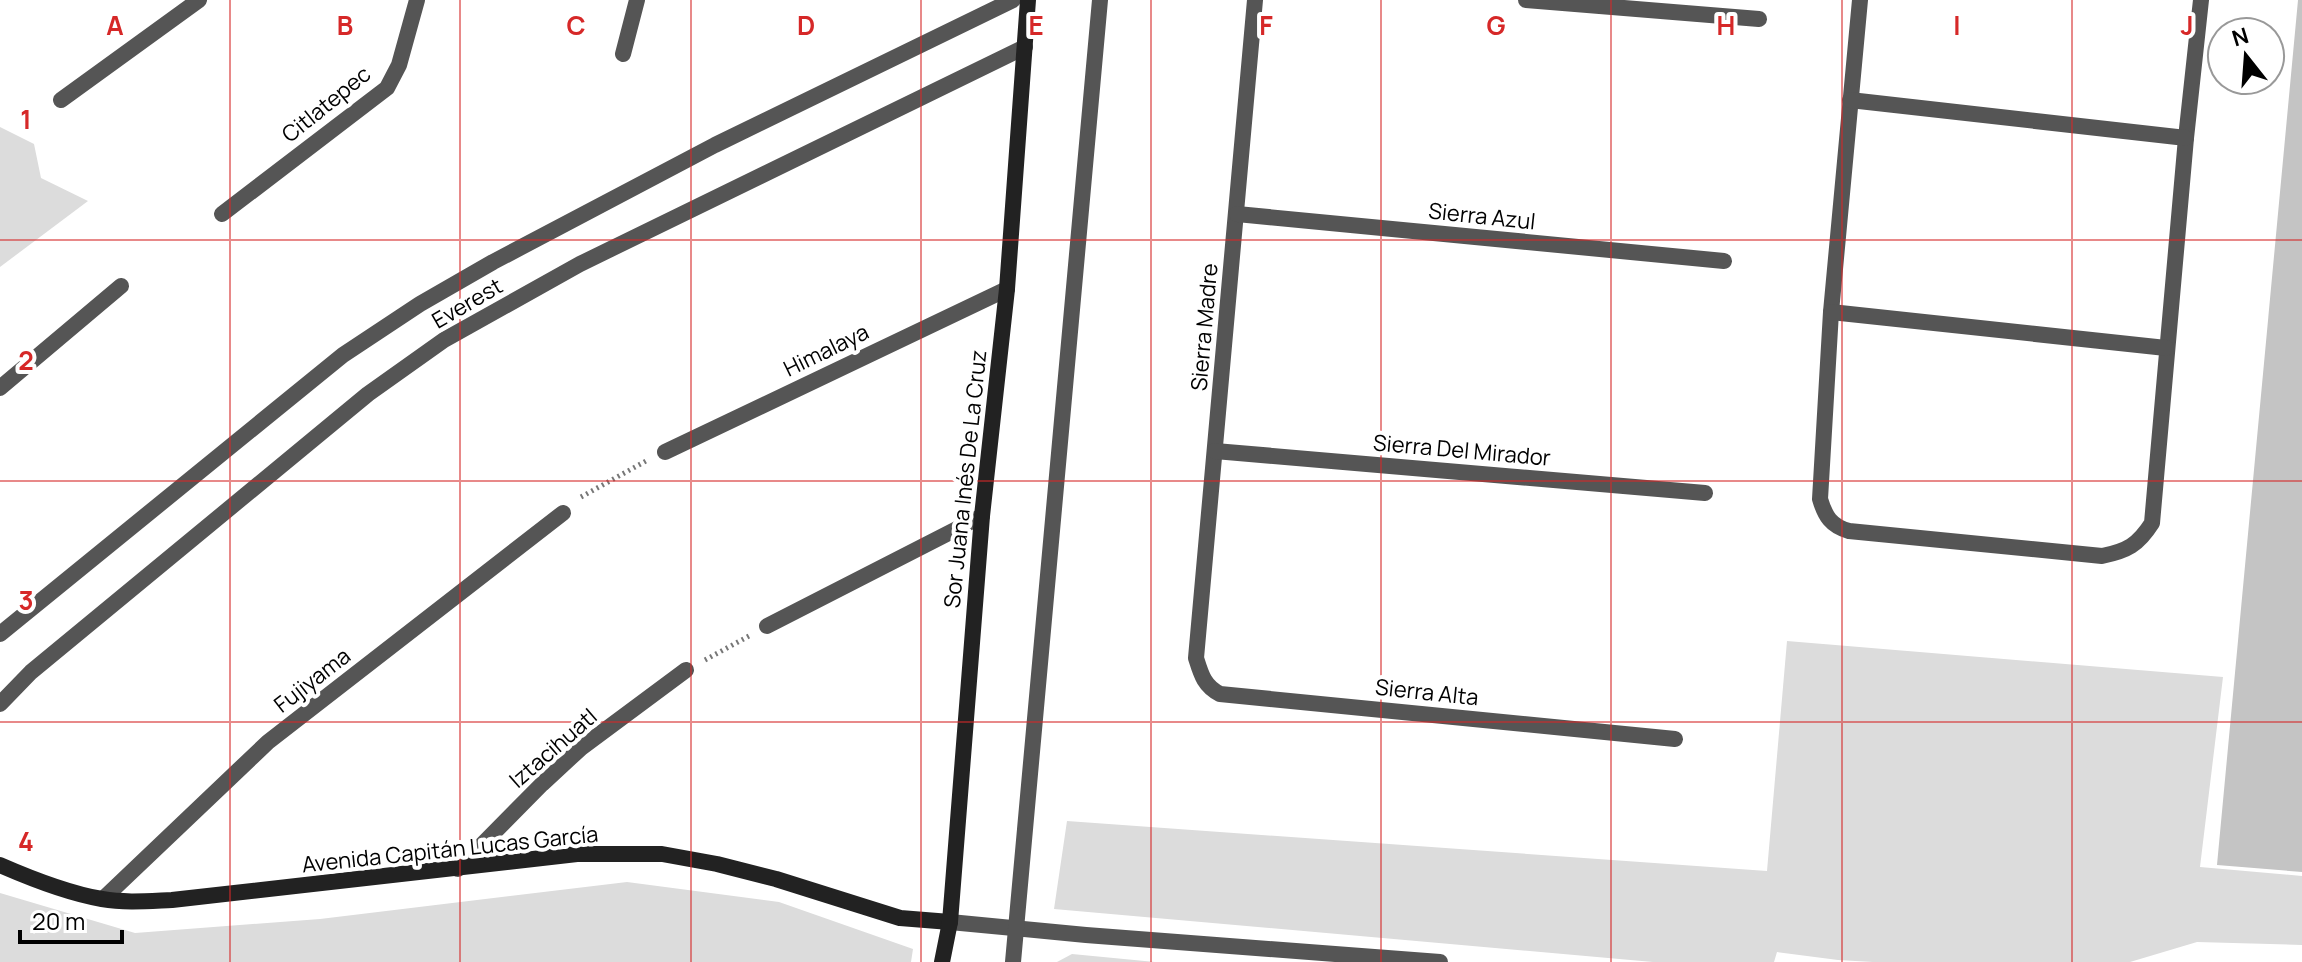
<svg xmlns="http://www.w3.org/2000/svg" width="2302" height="962" font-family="Manrope,sans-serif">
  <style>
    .green { fill: #dcdcdc }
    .building { fill: #c4c4c4 }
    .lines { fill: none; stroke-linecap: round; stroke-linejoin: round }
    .path { stroke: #777; stroke-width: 5; stroke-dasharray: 2 4; stroke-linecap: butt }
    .street { stroke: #555; stroke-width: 16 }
    .secondary { stroke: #222; stroke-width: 16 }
    .grid { fill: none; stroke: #d62828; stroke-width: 2; stroke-opacity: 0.55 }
    .labels { text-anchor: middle; stroke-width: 8; stroke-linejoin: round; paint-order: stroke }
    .street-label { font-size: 22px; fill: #000; stroke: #fff }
    .grid-label { font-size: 26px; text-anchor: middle; font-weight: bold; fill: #d62828; stroke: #fff; stroke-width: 8; stroke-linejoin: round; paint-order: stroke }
  </style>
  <rect width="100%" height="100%" fill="#fff"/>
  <!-- green -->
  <g class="green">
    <path d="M0 127 34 144 41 178 88 201 0 267Z"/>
    <path d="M1787 641 2223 677 2200 867 2302 876V945L2197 942 2130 962H1873L1838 960 1777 952 1774 962H1653L1054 909 1067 821 1767 871Z"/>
    <path d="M627 882 779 902 913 949 911 962H0V893L135 933 320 919Z"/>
    <path d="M1072 954 1155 962H1057Z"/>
  </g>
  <!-- building -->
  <path class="building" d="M2298 0H2302V872L2217 865Z"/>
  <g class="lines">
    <!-- path -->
    <g class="path">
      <path d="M581 497 646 461"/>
      <path d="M705 660 749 636"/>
    </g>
    <!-- street -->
    <g class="street">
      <path d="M1255 0 1196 658C1201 674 1204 686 1220 694L1675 739"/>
      <path d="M1526 0 1759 19"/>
      <path d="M1860 0 1831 312 1820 499C1825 516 1831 526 1849 531L2102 556C2127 551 2138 545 2152 523L2186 138 2201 0"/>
      <path d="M623 54 637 0"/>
      <path d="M61 100 199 0"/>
      <path d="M1850 100 2186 138"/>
      <path d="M222 214 387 88 399 65 417 0"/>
      <path d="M1237 214 1724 261"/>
      <path d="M1831 312 2166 348"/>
      <path d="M0 388 121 286"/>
      <path d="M1215 451 1705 493"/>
      <path d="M665 452 1007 289"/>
      <path d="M767 626 982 516"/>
      <path d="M0 634 343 355 420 304 493 262 715 145 1013 0"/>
      <path d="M0 704 31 672 368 394 444 340 580 264 1025 47"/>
      <path d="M458 869 542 784 581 748 686 670"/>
      <path d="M103 899 268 742 563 513"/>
      <path d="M950 922 1086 935 1440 962"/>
      <path d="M1013 962 1100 0"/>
    </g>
    <!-- secondary -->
    <g class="secondary">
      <path d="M0 865C32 879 67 893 102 899 125 903 148 901 172 900L577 854H662L717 864 776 879 900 918 950 922"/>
      <path d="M942 962 950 922 982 516 1007 289 1028 0"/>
    </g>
  </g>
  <!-- grid -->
  <path class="grid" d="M230 0V962M460 0V962M691 0V962M921 0V962M1151 0V962M1381 0V962M1611 0V962M1842 0V962M2072 0V962M0 240H2302M0 481H2302M0 722H2302"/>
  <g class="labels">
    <!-- street labels -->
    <g class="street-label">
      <text transform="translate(326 104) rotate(-39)" y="8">Citlatepec</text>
      <text transform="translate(1482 216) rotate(6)" y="8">Sierra Azul</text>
      <text transform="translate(467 303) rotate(-30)" y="8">Everest</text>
      <text transform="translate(1204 327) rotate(-85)" y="8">Sierra Madre</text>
      <text transform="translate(826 350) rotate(-26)" y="8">Himalaya</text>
      <text transform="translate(1462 450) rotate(5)" y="8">Sierra Del Mirador</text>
      <text transform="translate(965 479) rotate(-84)" y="8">Sor Juana Inés De La Cruz</text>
      <text transform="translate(312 680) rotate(-38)" y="8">Fujiyama</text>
      <text transform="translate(1427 692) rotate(6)" y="8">Sierra Alta</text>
      <text transform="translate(553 748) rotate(-41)" y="8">Iztacihuatl</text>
      <text transform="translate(450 849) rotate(-6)" y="8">Avenida Capitán Lucas García</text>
    </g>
  </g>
  <g class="grid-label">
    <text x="115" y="35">A</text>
    <text x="345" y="35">B</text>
    <text x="576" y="35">C</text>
    <text x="806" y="35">D</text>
    <text x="1036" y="35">E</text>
    <text x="1266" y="35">F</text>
    <text x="1496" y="35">G</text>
    <text x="1726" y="35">H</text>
    <text x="1957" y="35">I</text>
    <text x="2187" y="35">J</text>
    <text x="26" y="129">1</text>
    <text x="26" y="370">2</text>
    <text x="26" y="610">3</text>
    <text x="26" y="851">4</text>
  </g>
  <!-- north arrow -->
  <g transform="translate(2246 56) rotate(343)"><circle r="38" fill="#ffffff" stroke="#999999" stroke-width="2"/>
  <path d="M0-6L14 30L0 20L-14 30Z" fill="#000000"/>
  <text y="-12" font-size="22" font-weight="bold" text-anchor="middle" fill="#000000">N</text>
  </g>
  <!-- scale -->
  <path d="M20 930v12h102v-12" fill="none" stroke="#000000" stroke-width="4"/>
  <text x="32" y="930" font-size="24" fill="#000000" stroke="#ffffff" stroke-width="6" paint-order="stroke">20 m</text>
</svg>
